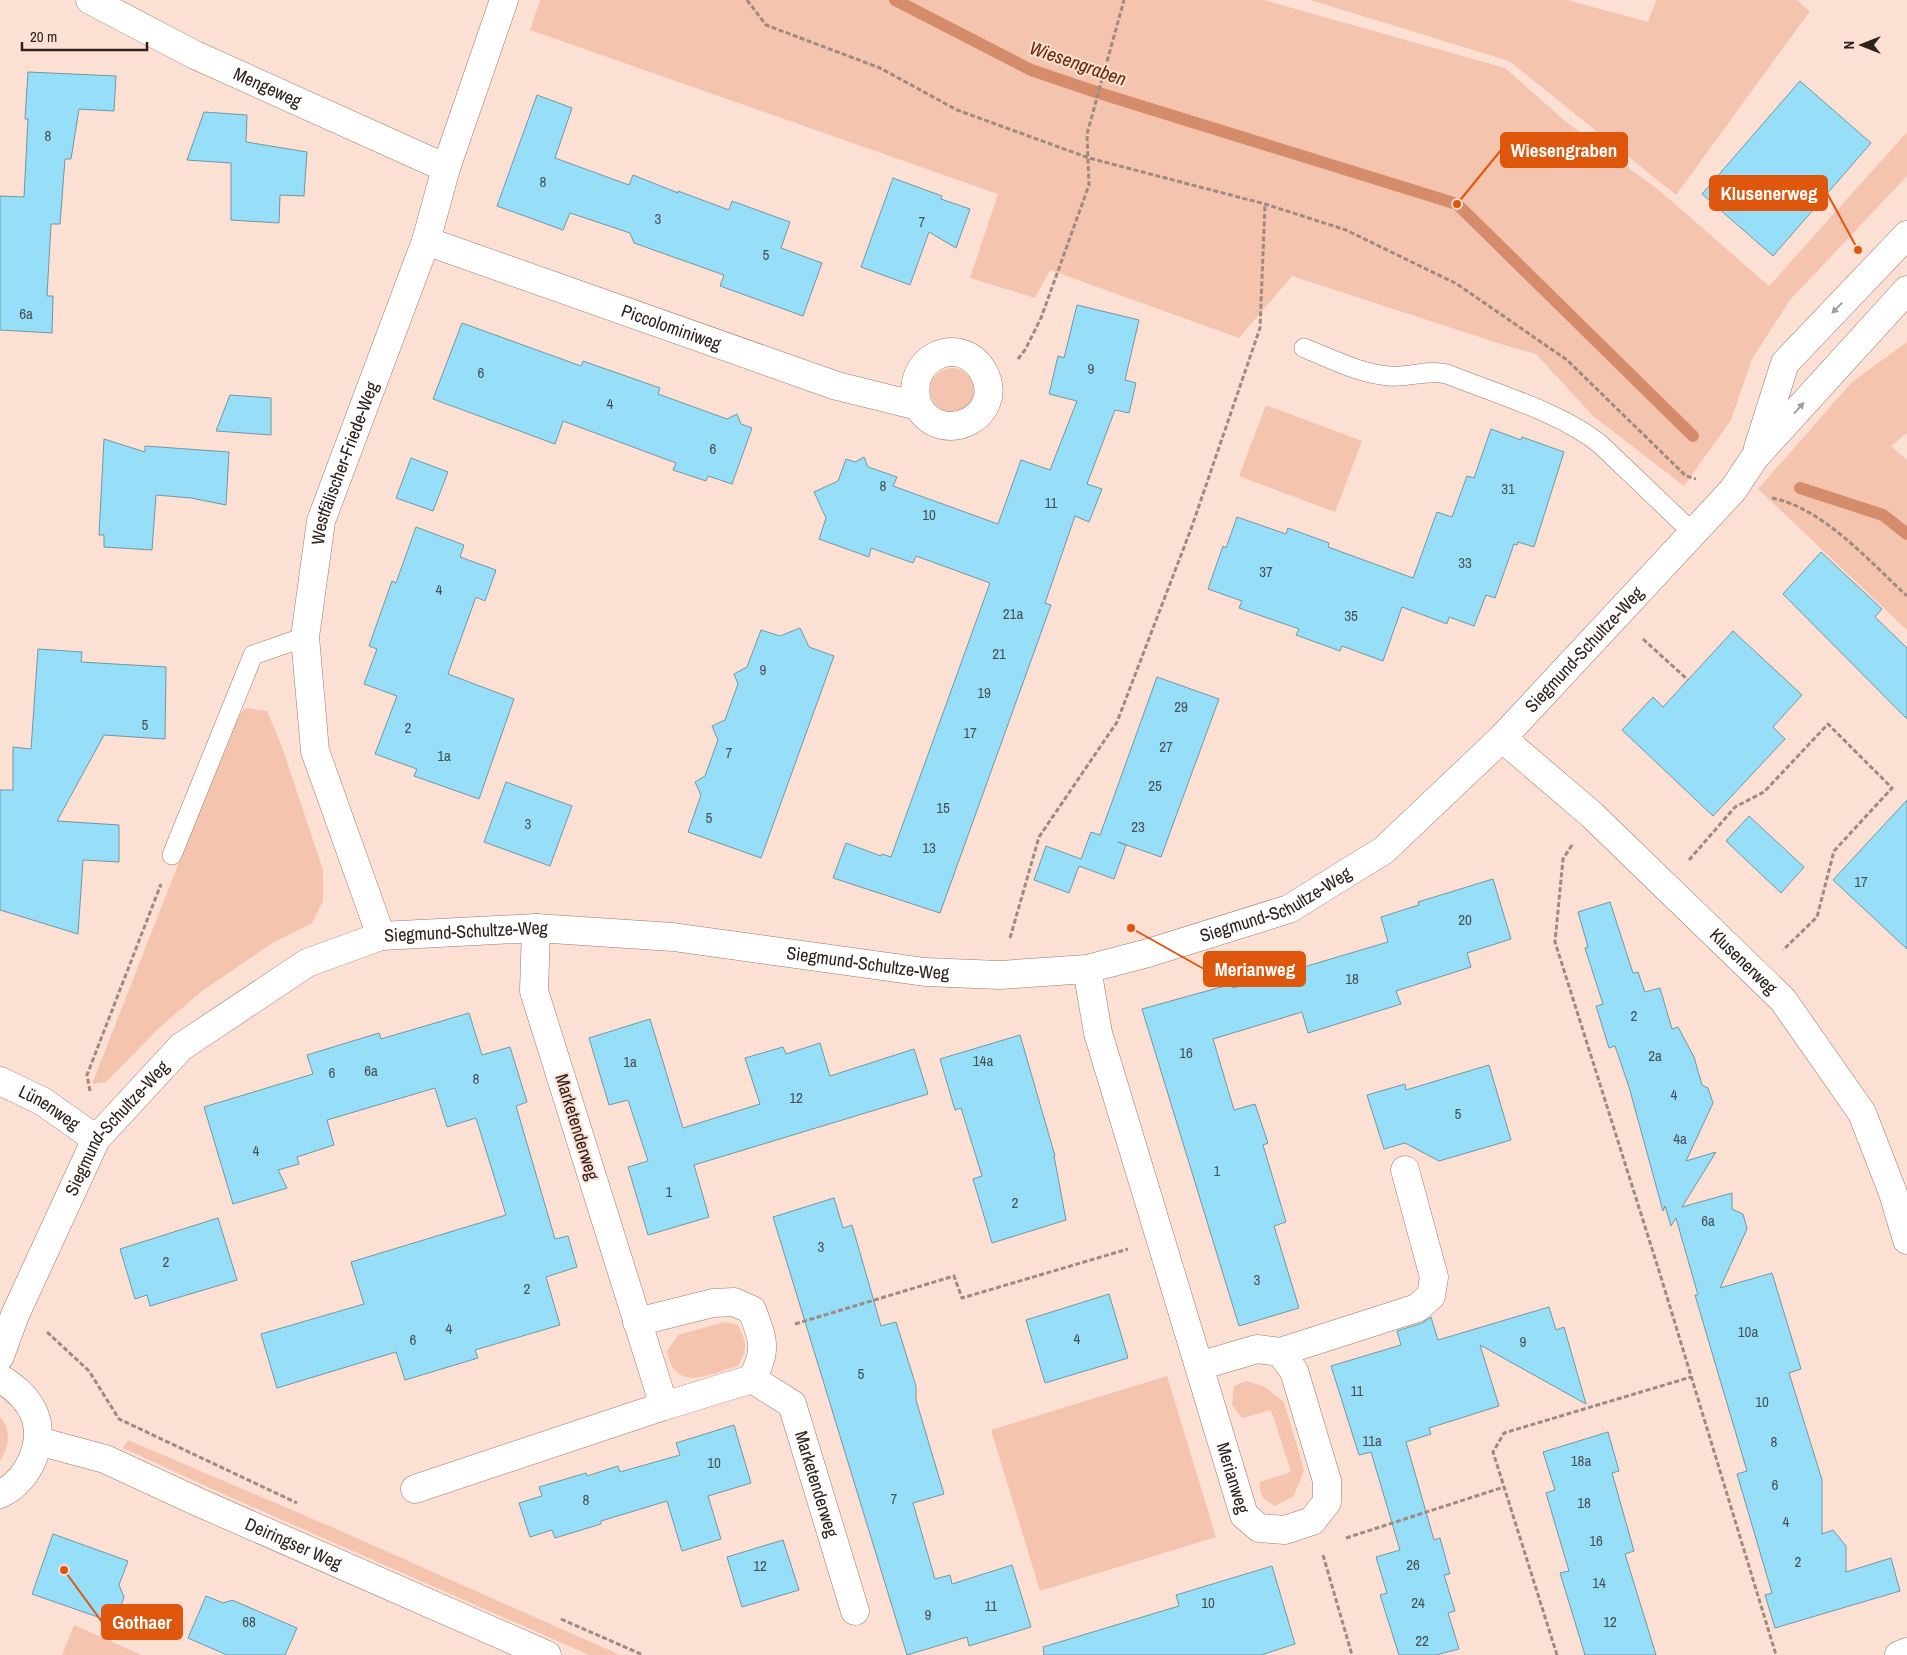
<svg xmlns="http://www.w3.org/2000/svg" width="1907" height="1655" font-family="'Archivo Narrow',sans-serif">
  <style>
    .green { fill: #f5c4ae }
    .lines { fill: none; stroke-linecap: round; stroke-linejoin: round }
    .stream { stroke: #d48c6b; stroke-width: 12 }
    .building { fill: #97dff8; stroke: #7297a4 }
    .service-casing { stroke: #997a6c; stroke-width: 20 }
    .minor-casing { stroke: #997a6c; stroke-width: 29 }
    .path { stroke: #9f8a81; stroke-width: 3; stroke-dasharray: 5 2.5; stroke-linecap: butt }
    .service { stroke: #fff; stroke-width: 19 }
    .minor { stroke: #fff; stroke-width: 28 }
    .oneway { fill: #a19c99 }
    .labels { text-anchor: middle; stroke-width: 4; stroke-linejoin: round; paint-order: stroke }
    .number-label { font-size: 15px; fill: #485153 }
    .street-label { font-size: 18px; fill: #2e221c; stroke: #fde0d4 }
    .water-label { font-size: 19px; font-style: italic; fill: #692801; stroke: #fde0d4 }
    .leader { fill: none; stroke: #df560d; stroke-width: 2 }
    .callout-dot { fill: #df560d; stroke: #fde0d4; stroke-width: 2 }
    .callout { fill: #df560d; stroke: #df560d; stroke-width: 2 }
    .callout-label { font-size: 19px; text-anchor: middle; font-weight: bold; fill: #fff }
  </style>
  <rect width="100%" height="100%" fill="#fde0d4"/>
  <!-- green -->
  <g class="green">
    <path d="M540 0H1264L1505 68 1565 121 1660 191 1769 286 1907 132V176L1790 300 1752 359 1731 420 1684 486 1593 416 1536 354 1504 345 1292 276 1239 338 1050 270 1035 298 970 278 998 194 530 30Z"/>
    <path d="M1310 0H1567L1648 22 1656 0H1797L1810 11 1676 195 1509 61Z"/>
    <path d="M1907 342V433L1891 446 1907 460V630L1758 489 1852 382Z"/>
    <circle cx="952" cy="390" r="22"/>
    <path d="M1266 405 1362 441 1335 512 1239 476Z"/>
    <path d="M245 708 267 711 282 747 323 870V901L312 923 274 942 202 991 159 1028 106 1082 92 1084 234 722Z"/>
    <path d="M725 1322 738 1325C747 1344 748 1348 738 1366 709 1374 675 1394 667 1351L678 1335Z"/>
    <path d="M1167 1376 1216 1537 1040 1591 991 1430Z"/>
    <path d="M1246 1381 1265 1387 1284 1402 1304 1470 1294 1496 1275 1506C1263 1500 1259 1495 1260 1482L1291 1472 1271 1410 1242 1418 1232 1405 1234 1386Z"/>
    <path d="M0 1417C12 1429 9 1448 0 1461Z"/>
    <path d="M128 1440 334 1528 620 1655H589L230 1497 123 1448Z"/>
    <path d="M74 1625 142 1655H62Z"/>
  </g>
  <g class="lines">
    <!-- stream -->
    <g class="stream">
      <path d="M895 0 1031 70 1099 93 1457 204 1693 436"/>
      <path d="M1800 488 1883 515 1907 534"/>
    </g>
  </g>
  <!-- building -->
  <g class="building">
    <path d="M28 72 116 76 114 111 79 109 71 159H65L60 224H51L47 296H53L52 333 0 330V196L24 197 28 119H25Z"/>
    <path d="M1800 81 1871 143 1773 256 1702 194Z"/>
    <path d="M537 95 572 108 555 158 629 185 633 175 678 193V191L729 210 732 201 790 222 781 248 822 263 803 316 720 286 724 275 634 243 630 233 570 213 563 230 497 206Z"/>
    <path d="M204 112 247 115 246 142 307 152 304 196 280 195 279 223 231 220V163L187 160Z"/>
    <path d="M893 178 942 196 941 199 970 209 956 248 929 232 910 285 861 267Z"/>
    <path d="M1077 305 1139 320 1125 380 1136 383 1129 413 1115 410 1087 484 1102 489 1089 522 1075 516 1045 603 1051 605 940 913 833 878 846 843 881 856 882 854 891 857 990 583 916 556 913 563 871 548 869 557 819 539 826 518 814 492 838 481 846 459 855 462 864 457 868 467 897 477 893 486 998 524 1021 460 1050 470 1077 401 1049 394 1058 356 1064 358Z"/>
    <path d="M462 323 581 366 583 361 660 388 658 394 727 419 737 414 741 424 752 428 732 484 708 476 706 481 673 470 676 463 563 421 555 444 433 399Z"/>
    <path d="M230 395 271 398V435L216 431Z"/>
    <path d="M1491 429 1521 440 1522 437 1564 452 1534 547 1518 542 1517 545 1514 544 1495 598 1486 595 1474 626 1449 617 1447 624 1402 607 1383 661 1342 646 1340 651 1296 635 1299 629 1239 608 1242 601 1208 589 1223 546 1226 548 1237 517 1286 534 1288 528 1329 543 1328 547 1413 578 1437 512 1452 517 1467 476 1474 478Z"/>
    <path d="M104 439 145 452V446L229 452 226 505 191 498 156 495 152 550 104 547V535H99Z"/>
    <path d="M411 458 448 472 433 511 396 498Z"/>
    <path d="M416 527 464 545 460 557 496 570 485 601 476 597 448 674 514 699 479 799 414 776 417 769 375 754 397 696 364 684 377 649 369 646 392 581 396 583Z"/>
    <path d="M1821 552 1882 609 1875 617 1907 648V719L1783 594Z"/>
    <path d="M800 628 809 647 834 656 761 858 688 832 701 795 695 782 705 776 718 740 712 726 725 720 738 684 734 674 747 667 761 630 780 636Z"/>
    <path d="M1733 631 1802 695 1773 727 1785 739 1713 816 1622 730 1653 697 1663 707Z"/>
    <path d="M38 649 82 652 81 662 166 667 165 739 104 735 57 821 119 825V862L83 860 78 934 0 910V790H13V747L31 749Z"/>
    <path d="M1157 677 1219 699 1161 857 1118 842 1126 845 1114 879 1079 866 1069 893 1034 880 1046 846 1081 859 1091 832 1100 835Z"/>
    <path d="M506 782 572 806 550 866 484 842Z"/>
    <path d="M1907 800V949L1833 880Z"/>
    <path d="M1749 816 1804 867 1781 893 1726 841Z"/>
    <path d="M1493 879 1511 939 1467 953 1471 967 1396 991 1401 1004 1308 1033 1302 1012 1213 1039 1234 1110 1255 1104 1268 1143 1263 1145 1286 1222 1274 1226 1299 1308 1239 1326 1142 1009 1232 984 1233 988 1388 942 1381 917 1419 905 1418 902Z"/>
    <path d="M1610 902 1633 973 1638 972 1645 992 1660 988 1672 1029 1678 1027 1694 1057 1702 1085 1708 1088 1713 1103 1686 1161 1716 1152 1682 1207 1732 1193V1209L1743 1214 1747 1229 1720 1288 1772 1273 1801 1369 1789 1373 1822 1480V1534L1833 1530 1846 1546V1572L1891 1558 1900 1591 1775 1628 1765 1595 1772 1593 1737 1474 1747 1471 1695 1295H1698L1676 1218 1671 1226 1665 1206 1663 1211 1629 1087 1615 1046 1609 1048 1596 1006 1603 1004 1585 948 1588 947 1578 912Z"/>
    <path d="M469 1013 482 1055 510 1047 527 1102 516 1106 555 1239 568 1236 577 1267 546 1277 560 1325 475 1350 478 1358 405 1380 396 1352 277 1388 261 1334 364 1304 351 1262 506 1215 476 1118 447 1127 435 1088 327 1120 334 1145 297 1157 299 1164 278 1170 287 1188 233 1204 204 1107 313 1074 307 1055 379 1033 381 1039Z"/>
    <path d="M650 1019 683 1128 760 1104 745 1058 783 1047 786 1054 820 1043 830 1076 914 1049 928 1094 694 1165 709 1217 648 1235 628 1167 648 1161 628 1100 609 1105 589 1038Z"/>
    <path d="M1020 1035 1055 1156H1054L1066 1220 992 1243 973 1179 982 1176 961 1108 955 1110 940 1059Z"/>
    <path d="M1489 1065 1511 1140 1439 1161 1405 1143 1384 1149 1367 1095 1405 1084 1406 1090Z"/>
    <path d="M834 1198 843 1228 852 1225 881 1326 896 1322 916 1386V1400L944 1494 913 1503 935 1579 950 1575 952 1584 1012 1565 1031 1627 969 1646 967 1637 907 1655 773 1217Z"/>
    <path d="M218 1218 237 1280 150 1306 147 1295 135 1299 120 1249Z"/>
    <path d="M1109 1294 1128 1358 1045 1383 1026 1320Z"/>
    <path d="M1549 1307 1556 1330 1564 1327 1586 1404 1480 1345 1499 1406 1429 1428 1431 1434 1406 1442 1434 1540 1440 1538 1450 1574 1444 1575 1455 1611 1448 1613 1459 1649 1436 1655H1399L1380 1595 1387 1593 1376 1557 1400 1550 1371 1452 1359 1455 1331 1366 1401 1345 1397 1331 1422 1323 1431 1317 1438 1340Z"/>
    <path d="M734 1425 751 1483 708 1496 721 1539 682 1551 667 1501 601 1521V1524L555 1538 552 1530 530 1537 519 1503 542 1496 539 1487 586 1473 587 1476 618 1466 620 1472 680 1455 676 1443Z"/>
    <path d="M1608 1432 1619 1471 1612 1473 1634 1551 1625 1554 1656 1655H1585L1560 1573 1569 1571 1546 1493 1555 1490 1543 1452Z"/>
    <path d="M53 1534 128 1561 119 1585 124 1597 115 1623 32 1594Z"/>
    <path d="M783 1540 799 1590 742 1607 727 1557Z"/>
    <path d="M1272 1566 1295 1644 1261 1655H1044L1043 1647 1179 1606 1176 1595Z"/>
    <path d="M206 1596 223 1603 232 1600 297 1628 285 1655H227L188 1638Z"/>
  </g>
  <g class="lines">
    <defs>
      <g id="service">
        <path d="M1304 348C1330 358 1360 374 1389 376 1409 378 1427 369 1447 374 1494 393 1563 413 1601 445L1693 533"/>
        <path d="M172 855 253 655 305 637"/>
      </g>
      <g id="minor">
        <path id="s1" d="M90 0 195 55 446 168"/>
        <path id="s2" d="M426 241 837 386 918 406C902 356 963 332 984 373 1006 415 943 449 918 406"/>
        <path d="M1758 448 1785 363 1907 235"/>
        <path id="s3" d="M1502 738 1592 815 1783 1000 1862 1113 1893 1193 1907 1240"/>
        <path id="s4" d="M381 936 315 751 305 637 321 521 426 241 446 168 504 0"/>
        <path id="s5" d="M1087 969 1098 1033 1244 1515 1259 1528 1285 1530 1312 1521 1327 1502V1481L1294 1371 1280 1352 1257 1349 1199 1366"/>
        <path id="s6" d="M0 1081 42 1101 96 1139"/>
        <path d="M637 1322 713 1303 734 1302 752 1310C763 1340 768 1349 752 1379L664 1406"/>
        <path d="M1280 1352 1417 1308 1431 1296 1434 1277 1405 1170"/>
        <path id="s7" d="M0 1356 15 1315 96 1139 181 1047 307 963 381 936 536 928 673 937 925 972 1000 975 1087 969 1148 953 1289 909 1384 850 1502 738 1733 490 1755 457 1907 290"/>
        <path d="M0 1378C14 1387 25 1396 33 1411 47 1441 29 1481 0 1494"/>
        <path id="s8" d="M752 1379 792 1404 855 1611"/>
        <path id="s9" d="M38 1441 105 1459 198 1502 547 1655"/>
        <path d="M415 1489 664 1406 534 991 536 928"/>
        <path d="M1899 1655 1907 1652"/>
      </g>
    </defs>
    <!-- service casing -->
    <use href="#service" class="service-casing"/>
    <!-- minor casing -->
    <use href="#minor" class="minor-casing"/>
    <!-- path -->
    <g class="path">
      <path d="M747 0 766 25 880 68 957 110 1089 158 1265 204 1346 230 1457 284 1567 360 1686 476 1696 479"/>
      <path d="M1018 359 1025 350 1041 318 1089 185 1087 134 1124 0"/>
      <path d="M1772 498C1823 508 1870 562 1907 596"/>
      <path d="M1643 639 1688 680"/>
      <path d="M1572 845 1563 859 1555 942 1660 1274 1776 1655"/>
      <path d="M1689 860 1735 807 1764 792 1828 724 1892 788 1834 851 1817 917 1783 950"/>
      <path d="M1010 938 1039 837 1117 722 1191 529 1260 328 1265 204"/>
      <path d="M90 1091 87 1075 161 884"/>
      <path d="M795 1324 954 1276 962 1298 1128 1249"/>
      <path d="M47 1332 89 1371 119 1419 297 1503"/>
      <path d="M1346 1538 1504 1487"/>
      <path d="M1323 1555 1352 1655"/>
      <path d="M561 1619 643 1655"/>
      <path d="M1557 1655 1493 1452 1504 1433 1691 1377"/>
    </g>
    <!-- service -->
    <use href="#service" class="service"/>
    <!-- minor -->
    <use href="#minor" class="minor"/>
  </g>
  <!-- one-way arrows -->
  <defs><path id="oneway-solid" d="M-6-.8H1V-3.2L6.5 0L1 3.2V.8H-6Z" transform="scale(1.25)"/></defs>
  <g class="oneway">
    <use href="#oneway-solid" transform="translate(1837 308) rotate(134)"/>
    <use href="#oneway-solid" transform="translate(1799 408) rotate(-48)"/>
  </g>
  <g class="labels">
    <!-- number labels -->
    <g class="number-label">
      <text x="48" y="141">8</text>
      <text x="543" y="187">8</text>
      <text x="658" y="224">3</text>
      <text x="922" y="227">7</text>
      <text x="766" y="260">5</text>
      <text x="26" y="319">6a</text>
      <text x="1091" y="374">9</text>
      <text x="481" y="378">6</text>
      <text x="610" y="409">4</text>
      <text x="713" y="454">6</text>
      <text x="883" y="491">8</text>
      <text x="1508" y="494">31</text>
      <text x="1051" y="508">11</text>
      <text x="929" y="520">10</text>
      <text x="1465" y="568">33</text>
      <text x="1266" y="577">37</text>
      <text x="439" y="595">4</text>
      <text x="1013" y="619">21a</text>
      <text x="1351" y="621">35</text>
      <text x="999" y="659">21</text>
      <text x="763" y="675">9</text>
      <text x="984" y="698">19</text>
      <text x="1181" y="712">29</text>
      <text x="145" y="730">5</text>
      <text x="408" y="733">2</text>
      <text x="970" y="738">17</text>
      <text x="1166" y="752">27</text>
      <text x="729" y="758">7</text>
      <text x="444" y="761">1a</text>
      <text x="1155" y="791">25</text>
      <text x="943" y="813">15</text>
      <text x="709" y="823">5</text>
      <text x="528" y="829">3</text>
      <text x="1138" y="832">23</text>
      <text x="929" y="853">13</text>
      <text x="1861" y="887">17</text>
      <text x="1465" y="925">20</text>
      <text x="1352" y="984">18</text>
      <text x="1634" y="1021">2</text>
      <text x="1186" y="1058">16</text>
      <text x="1655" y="1061">2a</text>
      <text x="983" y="1066">14a</text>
      <text x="630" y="1067">1a</text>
      <text x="371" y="1076">6a</text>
      <text x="332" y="1078">6</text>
      <text x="476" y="1084">8</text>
      <text x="1674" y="1100">4</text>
      <text x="796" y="1103">12</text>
      <text x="1458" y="1119">5</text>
      <text x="1680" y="1144">4a</text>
      <text x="256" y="1156">4</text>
      <text x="1217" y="1176">1</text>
      <text x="669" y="1197">1</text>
      <text x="1015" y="1208">2</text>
      <text x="1708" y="1226">6a</text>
      <text x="821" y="1252">3</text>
      <text x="166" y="1267">2</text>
      <text x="1257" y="1285">3</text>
      <text x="527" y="1294">2</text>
      <text x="449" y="1334">4</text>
      <text x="1748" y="1337">10a</text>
      <text x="1077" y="1344">4</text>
      <text x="413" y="1345">6</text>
      <text x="1523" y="1347">9</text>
      <text x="861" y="1379">5</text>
      <text x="1357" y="1396">11</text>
      <text x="1762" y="1407">10</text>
      <text x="1372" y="1446">11a</text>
      <text x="1774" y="1447">8</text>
      <text x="1581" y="1466">18a</text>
      <text x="714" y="1468">10</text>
      <text x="1775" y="1490">6</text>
      <text x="894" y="1504">7</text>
      <text x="586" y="1505">8</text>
      <text x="1584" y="1508">18</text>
      <text x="1786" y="1527">4</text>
      <text x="1596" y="1546">16</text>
      <text x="1798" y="1567">2</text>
      <text x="1413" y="1570">26</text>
      <text x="760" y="1571">12</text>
      <text x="1599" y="1588">14</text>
      <text x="1208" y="1608">10</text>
      <text x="1418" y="1608">24</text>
      <text x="991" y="1611">11</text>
      <text x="928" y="1620">9</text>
      <text x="249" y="1627">68</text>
      <text x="1610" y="1627">12</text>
      <text x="1422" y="1646">22</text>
    </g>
    <!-- street labels -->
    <g class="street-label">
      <text dy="6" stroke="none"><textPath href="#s1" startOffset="198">Mengeweg</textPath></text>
      <text dy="6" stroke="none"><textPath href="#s2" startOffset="260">Piccolominiweg</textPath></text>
      <text dy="6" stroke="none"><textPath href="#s4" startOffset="490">Westfälischer-Friede-Weg</textPath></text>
      <text dy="6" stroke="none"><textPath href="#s7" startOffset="1908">Siegmund-Schultze-Weg</textPath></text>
      <text dy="6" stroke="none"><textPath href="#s7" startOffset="1502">Siegmund-Schultze-Weg</textPath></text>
      <text dy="6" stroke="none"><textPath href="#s7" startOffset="678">Siegmund-Schultze-Weg</textPath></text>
      <text dy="6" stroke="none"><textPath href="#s3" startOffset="329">Klusenerweg</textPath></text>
      <text dy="6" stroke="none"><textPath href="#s7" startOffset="1082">Siegmund-Schultze-Weg</textPath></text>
      <text dy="6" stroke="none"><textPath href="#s6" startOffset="56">Lünenweg</textPath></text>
      <text transform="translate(577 1127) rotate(73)" y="6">Marketenderweg</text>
      <text dy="6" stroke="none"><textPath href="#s7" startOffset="258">Siegmund-Schultze-Weg</textPath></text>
      <text dy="6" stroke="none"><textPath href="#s5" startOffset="530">Merianweg</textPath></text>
      <text dy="6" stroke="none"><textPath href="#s8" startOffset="131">Marketenderweg</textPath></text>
      <text dy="6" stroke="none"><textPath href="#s9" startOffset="276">Deiringser Weg</textPath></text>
    </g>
    <!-- water labels -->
    <g class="water-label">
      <text transform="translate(1078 63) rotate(19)" y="7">Wiesengraben</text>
    </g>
  </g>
  <!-- callouts -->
  <path class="leader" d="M1457 204L1501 150M1858 250L1827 193M1131 928L1204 969M64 1570L102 1622"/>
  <g class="callout-dot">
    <circle cx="1457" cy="204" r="5"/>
    <circle cx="1858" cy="250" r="5"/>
    <circle cx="1131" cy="928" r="5"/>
    <circle cx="64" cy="1570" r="5"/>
  </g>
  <g class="callout">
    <rect x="1501" y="133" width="126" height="34" rx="5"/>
    <rect x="1710" y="176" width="117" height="34" rx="5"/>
    <rect x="1204" y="952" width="101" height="34" rx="5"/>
    <rect x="102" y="1605" width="80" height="34" rx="5"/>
  </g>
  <g class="callout-label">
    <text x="1564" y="157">Wiesengraben</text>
    <text x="1769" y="200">Klusenerweg</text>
    <text x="1255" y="976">Merianweg</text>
    <text x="142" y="1629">Gothaer</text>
  </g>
  <!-- north arrow -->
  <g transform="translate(1862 45) rotate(270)" stroke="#fde0d4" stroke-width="4" paint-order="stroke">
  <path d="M0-4L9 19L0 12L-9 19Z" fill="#2e221c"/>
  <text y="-8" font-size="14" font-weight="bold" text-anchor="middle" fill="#2e221c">N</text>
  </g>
  <!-- scale -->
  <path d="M22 42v8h125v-8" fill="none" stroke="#2e221c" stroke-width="2.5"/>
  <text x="30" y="42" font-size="15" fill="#2e221c" stroke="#fde0d4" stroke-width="4" paint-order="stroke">20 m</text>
</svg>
